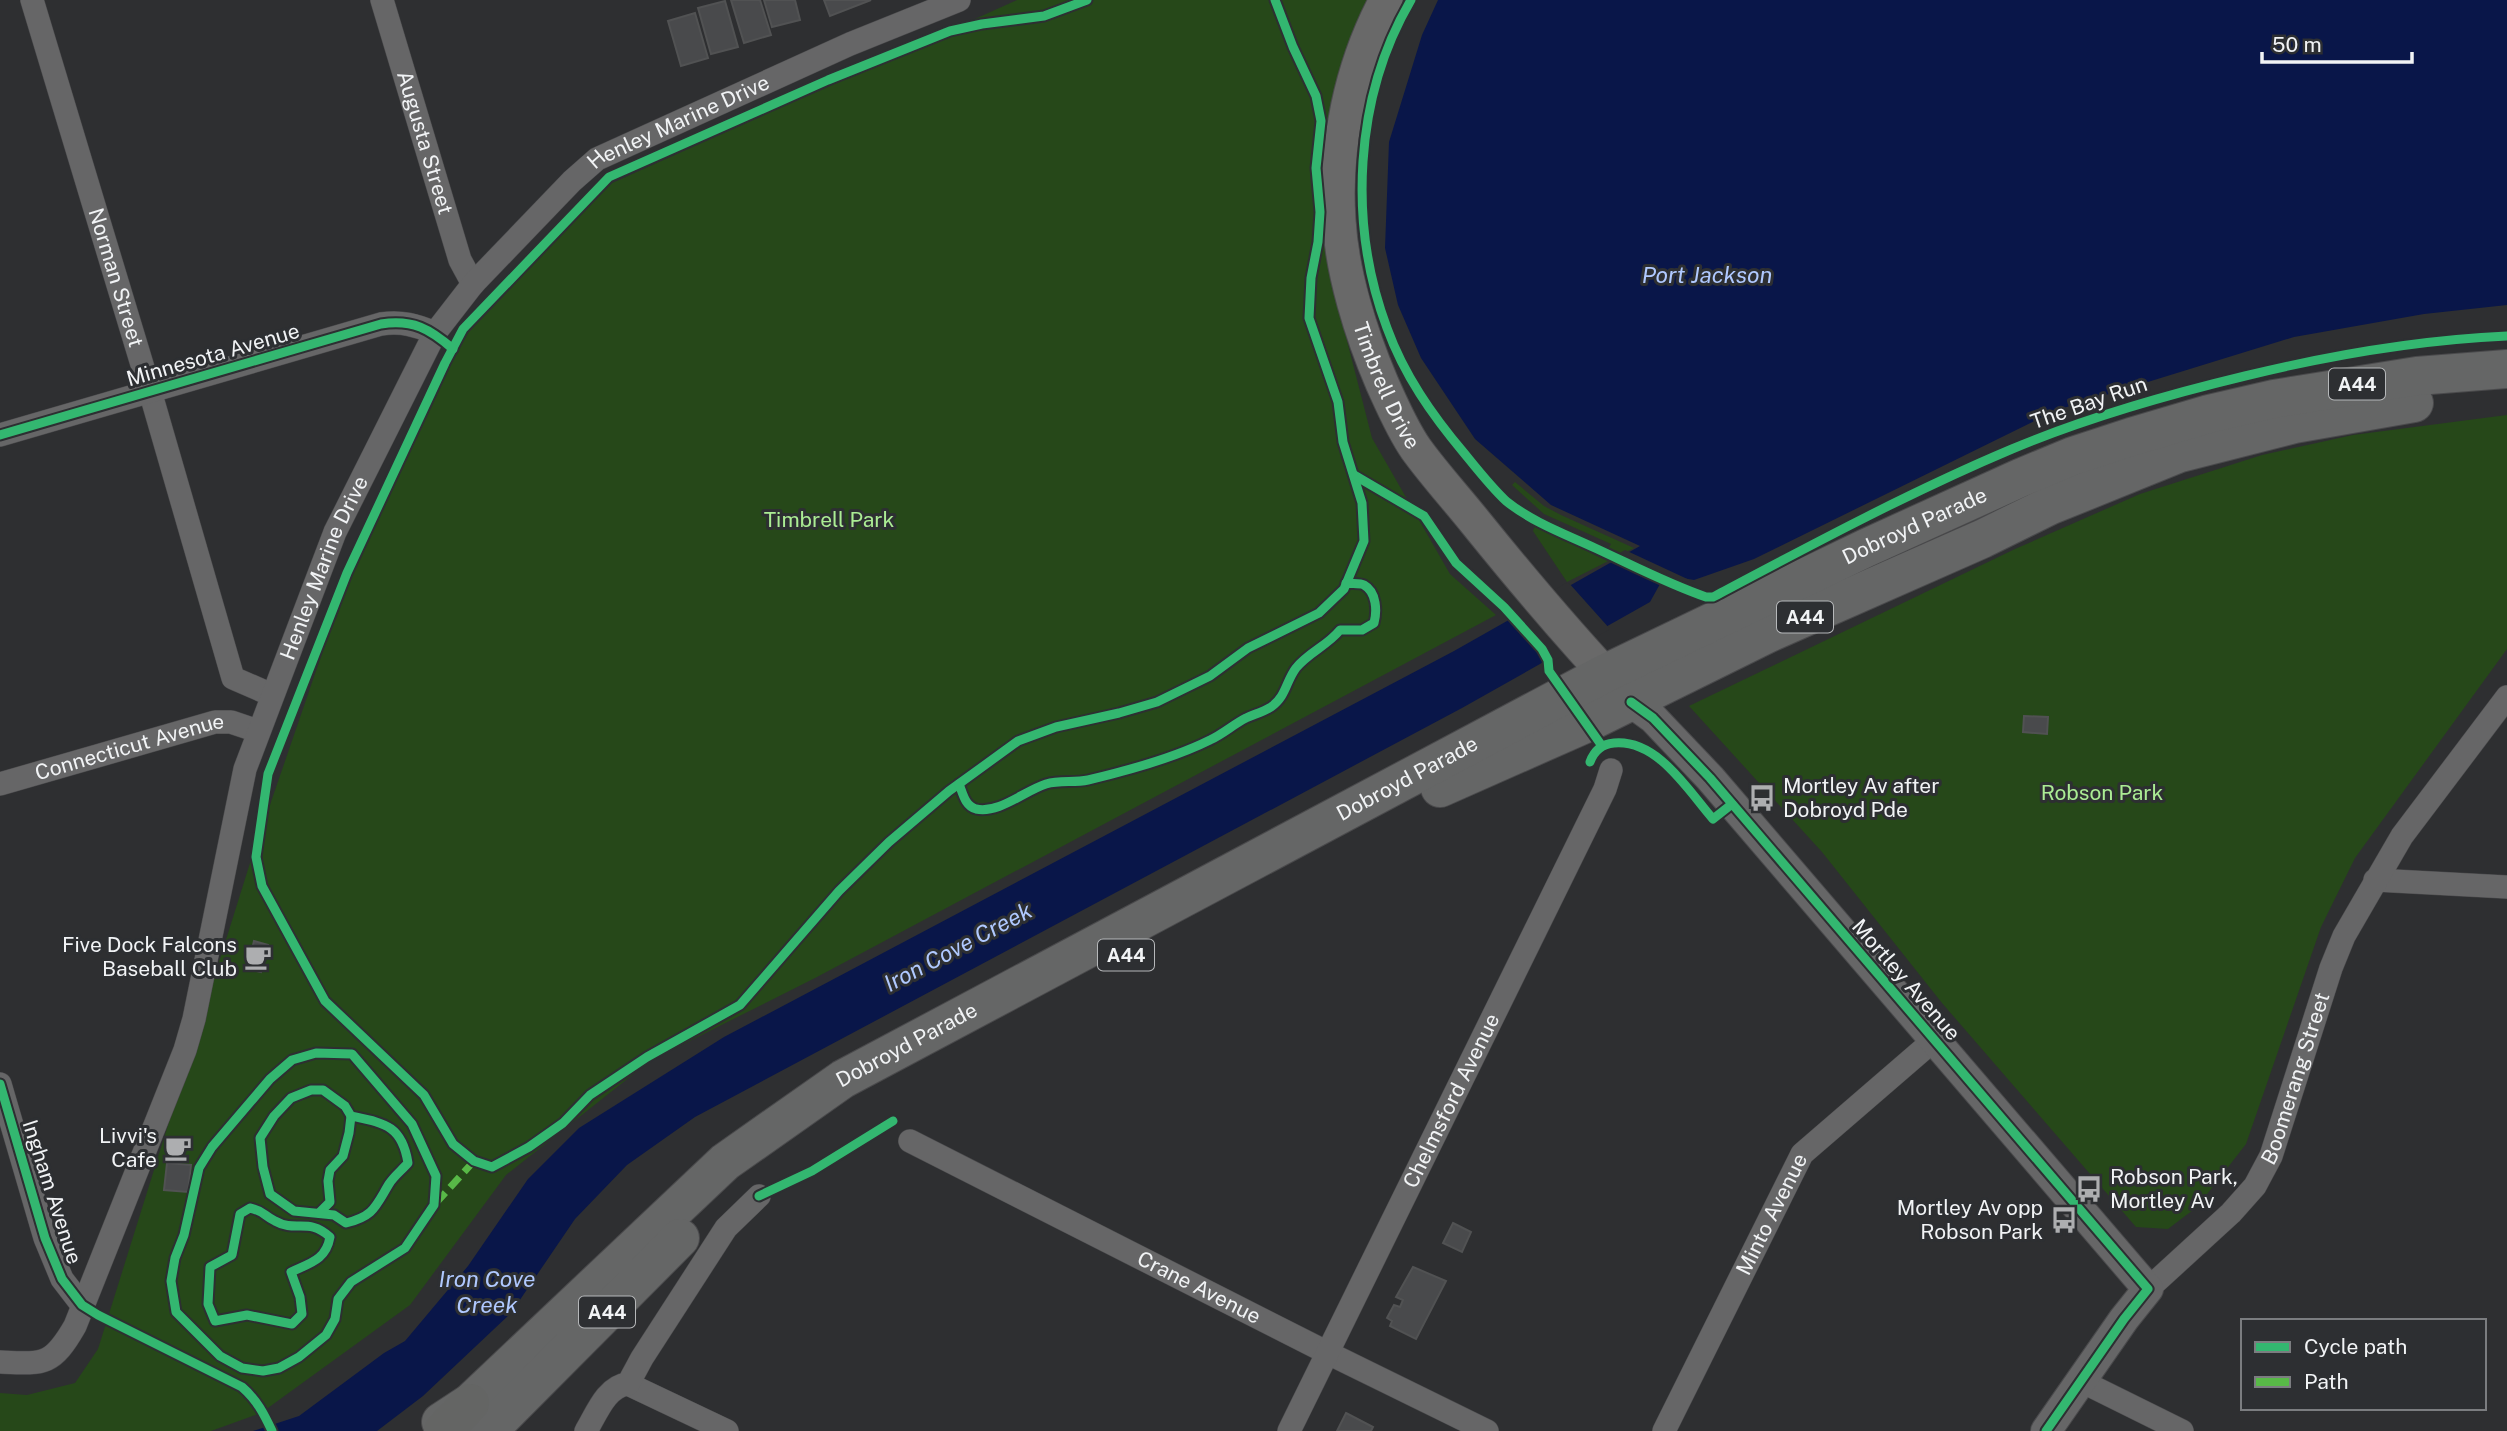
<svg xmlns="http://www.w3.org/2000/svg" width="2507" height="1431" font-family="'Public Sans',sans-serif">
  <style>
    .green { fill: #264819 }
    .water { fill: #091649 }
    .pier { fill: #2e2f31 }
    .building { fill: #494a4c; stroke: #515253; stroke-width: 2 }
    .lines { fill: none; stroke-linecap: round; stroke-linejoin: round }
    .minor-casing { stroke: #4a4a4c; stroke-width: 24 }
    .tertiary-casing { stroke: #4a4a4c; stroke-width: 32 }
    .secondary-casing { stroke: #4a4a4c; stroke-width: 35 }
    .trunk-casing { stroke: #4a4a4c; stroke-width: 40 }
    .motorway-casing { stroke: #4a4a4c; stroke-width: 40 }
    .minor { stroke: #666667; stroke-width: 23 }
    .tertiary { stroke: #666667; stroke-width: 30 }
    .secondary { stroke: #696969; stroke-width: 33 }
    .trunk { stroke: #656666; stroke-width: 38 }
    .motorway { stroke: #646564; stroke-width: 38 }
    .quiet { stroke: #58b947; stroke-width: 7; stroke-dasharray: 14 7; stroke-linecap: butt }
    .cycleway-casing { stroke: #2d2f32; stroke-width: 13 }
    .cycleway { stroke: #33b770; stroke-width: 9 }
    .labels { text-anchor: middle; stroke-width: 6; stroke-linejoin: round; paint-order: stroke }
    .shield { fill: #2d2f32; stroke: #b6b8ba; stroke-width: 2 }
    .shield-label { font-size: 19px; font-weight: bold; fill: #f1f3f5 }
    .street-label { font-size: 21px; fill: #f1f3f5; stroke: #2d2f32 }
    .park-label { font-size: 21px; fill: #abec94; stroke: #2d2f32 }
    .poi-label { font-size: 21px; fill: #f1f3f5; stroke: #2d2f32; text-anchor: end }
    .water-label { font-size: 23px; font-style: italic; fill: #b0c9ff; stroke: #2d2f32 }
  </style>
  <rect width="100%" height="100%" fill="#2e2f31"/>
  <!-- green -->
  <g class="green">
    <path d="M1017 0H1368L1336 298 1372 438 1450 574 1496 615 817 977 650 1061 506 1175 410 1305 261 1413 211 1431H0V1393L27 1395 75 1383 98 1349 250 863 361 540 439 365 542 240 612 183Z"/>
    <path d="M2507 415V649L2355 858 2321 927 2246 1144 2197 1207 2168 1229 2136 1227 1942 1003 1822 852 1689 706 2015 549 2140 494 2262 455 2353 435Z"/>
    <path d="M1515 482 1544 506 1561 515 1634 548 1567 582 1533 531 1535 526 1604 557 1611 544 1544 514 1512 485Z"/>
  </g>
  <!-- water -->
  <path class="water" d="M1438 0H2507V305L2424 314 2294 337 2057 410 1754 559 1694 580 1665 575 1650 602 1462 708 695 1117 627 1165 575 1219 511 1313 423 1396 377 1431H253L299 1416 384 1353 405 1341 468 1266 528 1179 579 1128 724 1037 1454 651 1640 546 1551 505 1475 439 1421 358 1398 305 1385 248 1389 142 1422 35Z"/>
  <!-- pier -->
  <g class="pier">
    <path d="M1625 550 1696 583 1667 579 1664 584 1609 559Z"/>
    <path d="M1568 582 1610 629 1546 665 1539 649 1510 615Z"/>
  </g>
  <!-- building -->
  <g class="building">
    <path d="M731 0H760L771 35 744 43Z"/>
    <path d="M764 0H795L800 20 772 27Z"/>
    <path d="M824 0H871L830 16Z"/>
    <path d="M725 1 738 47 711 54 698 8Z"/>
    <path d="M695 13 708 58 681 66 668 21Z"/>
    <path d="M2024 716 2048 717 2047 734 2023 732Z"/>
    <path d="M254 941 268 945 261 972 247 969Z"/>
    <path d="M175 1138 186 1142 180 1159 169 1155Z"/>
    <path d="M167 1163 191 1165 188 1192 164 1190Z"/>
    <path d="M1453 1223 1471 1232 1462 1252 1443 1243Z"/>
    <path d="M1413 1267 1446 1281 1416 1339 1390 1326 1392 1321 1387 1318 1394 1305 1400 1307 1403 1300 1396 1297Z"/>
    <path d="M1346 1413 1373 1427 1371 1431H1337Z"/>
  </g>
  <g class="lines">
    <defs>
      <g id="minor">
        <path id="s1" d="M32 0 150 391 233 678 272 695"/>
        <path id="s2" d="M382 0 460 260 473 284"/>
        <path d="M0 435 381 324C402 321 415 325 435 333"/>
        <path id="s3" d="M0 784 215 722H231L258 731"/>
        <path d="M2375 880 2507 887"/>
        <path d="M0 1084 45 1238 62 1279 82 1305"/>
        <path id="s4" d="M910 1141 1328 1353 1487 1431"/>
        <path id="s5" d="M2148 1289 2231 1213 2255 1186 2271 1156 2331 968 2344 936 2402 836 2507 697"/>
        <path id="s6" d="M0 1362C44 1364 52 1366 75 1326L185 1050 194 1019 245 769 335 532 435 333 473 284 572 181 597 159 850 44 959 0"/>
        <path d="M2081 1381 2182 1431"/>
        <path d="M628 1384 727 1431"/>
        <path d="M586 1431C596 1415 606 1386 628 1384L642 1358 726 1228 759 1196"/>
        <path id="s7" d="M1289 1431 1605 789 1611 770"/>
        <path id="s8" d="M1664 1431 1802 1154 1934 1040"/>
      </g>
      <path id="tertiary" d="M1631 702 1653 718 1710 778 2148 1289 2124 1319 2046 1431"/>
      <g id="secondary">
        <path id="s9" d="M1386 0C1351 65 1334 146 1339 220 1342 273 1361 334 1382 383 1392 405 1402 429 1416 449 1434 474 1456 498 1476 523 1522 580 1570 637 1621 691"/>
      </g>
      <g id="trunk">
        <path d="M1440 788 1587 723 1769 633 1982 539 2049 506 2180 453 2294 424 2414 403"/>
        <path id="s10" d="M441 1422 470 1403 725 1162 843 1079 1604 674 1866 548 2020 478 2073 456 2131 437 2209 414 2274 399 2417 376 2507 369"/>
        <path d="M488 1431 680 1238"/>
      </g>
      <path id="motorway" d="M443 1431 470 1403"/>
    </defs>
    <!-- minor casing -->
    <use href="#minor" class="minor-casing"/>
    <!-- tertiary casing -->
    <use href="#tertiary" class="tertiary-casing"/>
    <!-- secondary casing -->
    <use href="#secondary" class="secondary-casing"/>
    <!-- trunk casing -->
    <use href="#trunk" class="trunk-casing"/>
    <!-- motorway casing -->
    <use href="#motorway" class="motorway-casing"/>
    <!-- minor -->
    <use href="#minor" class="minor"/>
    <!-- tertiary -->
    <use href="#tertiary" class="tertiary"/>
    <!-- secondary -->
    <use href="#secondary" class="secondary"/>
    <!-- trunk -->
    <use href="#trunk" class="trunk"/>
    <!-- motorway -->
    <use href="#motorway" class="motorway"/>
    <!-- quiet -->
    <path class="quiet" d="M436 1203 474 1161"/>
    <defs>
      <g id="cycleway">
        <path d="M1087 0 1044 16 982 24 950 31 828 80 609 177 463 329 445 363 347 573 268 774 256 857 262 886 325 1001 424 1095 453 1144 474 1161 492 1167 529 1147 563 1123 590 1095 647 1057 740 1005 839 891 889 842 949 791 1018 741 1056 727 1119 713 1157 702 1210 676 1248 648 1319 613 1344 589 1364 541 1362 503 1343 442 1338 402 1309 318 1311 278 1318 242 1320 212 1316 168 1321 121 1316 96 1293 47 1275 0"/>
        <path d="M1411 0C1354 97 1348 224 1387 328 1404 375 1432 415 1464 453 1477 469 1491 487 1506 501 1532 522 1565 534 1595 548 1632 565 1668 584 1706 597H1713C1811 545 1910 492 2012 449 2088 417 2166 395 2245 376 2331 355 2418 340 2507 336"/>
        <path d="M0 435 381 324C413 319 430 329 453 349"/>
        <path d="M1354 475 1424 516 1456 563 1504 607 1542 649 1548 660 1549 671 1602 746"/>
        <path d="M1631 702 1653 718 1710 778 2148 1289 2124 1319 2046 1431"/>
        <path d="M1590 762C1594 751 1602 744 1614 743 1657 739 1687 789 1713 819L1732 804"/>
        <path d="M959 784C963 794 965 806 976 809 999 814 1024 791 1046 784 1060 780 1074 783 1088 780 1126 771 1176 757 1210 740 1223 734 1234 724 1246 718 1255 714 1263 712 1271 707 1286 697 1286 681 1296 668 1309 652 1327 646 1340 630H1362L1374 623C1377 612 1377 592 1364 585 1360 583 1351 584 1346 583"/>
        <path d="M316 1053 352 1054 412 1124 436 1176 434 1205 405 1248 351 1282 338 1299 335 1319 326 1335 299 1357 279 1368 263 1371 242 1368 220 1356 176 1312 171 1281 175 1258 184 1235 199 1168 212 1147 270 1079 292 1060Z"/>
        <path d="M0 1084 45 1238 62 1279 82 1305 98 1315 242 1387C257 1400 264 1414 272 1431"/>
        <path d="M311 1090H323L345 1106 351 1116C384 1123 402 1125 408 1163 402 1170 394 1176 389 1184 375 1207 374 1216 346 1223L334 1215 294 1211 270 1194 263 1167 260 1138 274 1116 291 1098Z"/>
        <path d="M759 1196 812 1171 893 1121"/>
        <path d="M250 1208C264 1211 263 1215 275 1221 296 1233 308 1217 330 1237 326 1260 310 1263 291 1272L300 1297 302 1314 292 1324 247 1315 215 1321 208 1304 210 1267 232 1255 240 1214Z"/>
        <path d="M319 1213 330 1202 328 1181 330 1170 343 1156 349 1133 351 1116"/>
      </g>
    </defs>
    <!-- cycleway casing -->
    <use href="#cycleway" class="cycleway-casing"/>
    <!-- cycleway -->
    <use href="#cycleway" class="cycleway"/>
  </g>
  <!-- icons -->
  <defs>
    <symbol id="bus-bare" viewBox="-9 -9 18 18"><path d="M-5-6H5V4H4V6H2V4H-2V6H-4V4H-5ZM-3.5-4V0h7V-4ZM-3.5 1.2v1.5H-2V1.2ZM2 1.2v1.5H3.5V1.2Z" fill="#adaeb0" stroke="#2d2f32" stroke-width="2.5" paint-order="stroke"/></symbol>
    <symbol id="cafe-bare" viewBox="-9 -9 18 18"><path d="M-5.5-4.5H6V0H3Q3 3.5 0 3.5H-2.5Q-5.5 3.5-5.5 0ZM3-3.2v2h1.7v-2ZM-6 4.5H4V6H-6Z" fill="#adaeb0" stroke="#2d2f32" stroke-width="2.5" paint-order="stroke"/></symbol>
  </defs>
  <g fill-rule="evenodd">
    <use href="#bus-bare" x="1743" y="779" width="38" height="38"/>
    <use href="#cafe-bare" x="239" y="938" width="38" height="38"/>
    <use href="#cafe-bare" x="159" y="1129" width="38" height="38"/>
    <use href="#bus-bare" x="2070" y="1170" width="38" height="38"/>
    <use href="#bus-bare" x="2045" y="1201" width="38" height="38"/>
  </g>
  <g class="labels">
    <!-- shield labels -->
    <g class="shield">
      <rect x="2329" y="368.5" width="56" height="31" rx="5"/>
      <rect x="1777" y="601.5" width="56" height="31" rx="5"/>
      <rect x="1098" y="939.5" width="56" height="31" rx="5"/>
      <rect x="579" y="1296.5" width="56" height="31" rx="5"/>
    </g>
    <g class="shield-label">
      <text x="2357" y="391">A44</text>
      <text x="1805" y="624">A44</text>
      <text x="1126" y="962">A44</text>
      <text x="607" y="1319">A44</text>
    </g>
    <!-- street labels -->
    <g class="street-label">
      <text dy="7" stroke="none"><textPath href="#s6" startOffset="1480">Henley Marine Drive</textPath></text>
      <text dy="7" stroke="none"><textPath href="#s2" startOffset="149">Augusta Street</textPath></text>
      <text dy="7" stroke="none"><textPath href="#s1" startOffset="290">Norman Street</textPath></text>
      <text transform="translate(213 355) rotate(-16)" y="7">Minnesota Avenue</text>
      <text dy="7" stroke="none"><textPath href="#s9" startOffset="401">Timbrell Drive</textPath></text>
      <text transform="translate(2089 403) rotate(-19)" y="7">The Bay Run</text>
      <text dy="7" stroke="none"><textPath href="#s10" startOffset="1736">Dobroyd Parade</textPath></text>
      <text dy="7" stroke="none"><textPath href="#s6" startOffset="892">Henley Marine Drive</textPath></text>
      <text dy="7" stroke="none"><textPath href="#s3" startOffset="135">Connecticut Avenue</textPath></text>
      <text dy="7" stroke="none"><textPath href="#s10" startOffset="1169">Dobroyd Parade</textPath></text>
      <text transform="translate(1906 980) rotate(49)" y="7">Mortley Avenue</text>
      <text dy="7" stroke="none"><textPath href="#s10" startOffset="602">Dobroyd Parade</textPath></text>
      <text dy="7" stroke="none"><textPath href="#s5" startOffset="264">Boomerang Street</textPath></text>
      <text dy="7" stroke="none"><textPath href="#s7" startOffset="368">Chelmsford Avenue</textPath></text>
      <text transform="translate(52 1192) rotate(72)" y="7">Ingham Avenue</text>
      <text dy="7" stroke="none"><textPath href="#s8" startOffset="242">Minto Avenue</textPath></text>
      <text dy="7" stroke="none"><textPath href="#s4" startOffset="324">Crane Avenue</textPath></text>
    </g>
    <!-- park labels -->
    <g class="park-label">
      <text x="829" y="527">Timbrell Park</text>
      <text x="2102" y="800">Robson Park</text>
    </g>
    <!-- poi labels -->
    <g class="poi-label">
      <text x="1783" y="793" text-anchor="start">Mortley Av after<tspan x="1783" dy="24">Dobroyd Pde</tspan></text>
      <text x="237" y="952">Five Dock Falcons<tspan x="237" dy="24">Baseball Club</tspan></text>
      <text x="157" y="1143">Livvi's<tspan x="157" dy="24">Cafe</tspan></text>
      <text x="2110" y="1184" text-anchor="start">Robson Park,<tspan x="2110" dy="24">Mortley Av</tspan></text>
      <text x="2043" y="1215">Mortley Av opp<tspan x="2043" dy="24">Robson Park</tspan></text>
    </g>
    <!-- water labels -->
    <g class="water-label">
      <text x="1707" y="283">Port Jackson</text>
      <text transform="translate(958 947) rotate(-28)" y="8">Iron Cove Creek</text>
      <text x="487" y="1287">Iron Cove<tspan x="487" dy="26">Creek</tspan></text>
    </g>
  </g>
  <!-- legend -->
  <rect x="2241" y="1319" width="245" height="91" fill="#2d2f32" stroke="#7b7d80" stroke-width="2"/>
  <rect x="2255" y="1342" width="35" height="10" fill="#33b770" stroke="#7b7d80" stroke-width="2"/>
  <text x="2304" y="1354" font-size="21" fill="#f1f3f5">Cycle path</text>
  <rect x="2255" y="1377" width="35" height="10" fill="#58b947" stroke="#7b7d80" stroke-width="2"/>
  <text x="2304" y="1389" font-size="21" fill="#f1f3f5">Path</text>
  <!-- scale -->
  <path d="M2262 52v10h150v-10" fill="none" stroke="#f1f3f5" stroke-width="3.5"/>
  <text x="2272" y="52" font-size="21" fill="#f1f3f5" stroke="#2d2f32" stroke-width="5" paint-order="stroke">50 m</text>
</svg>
